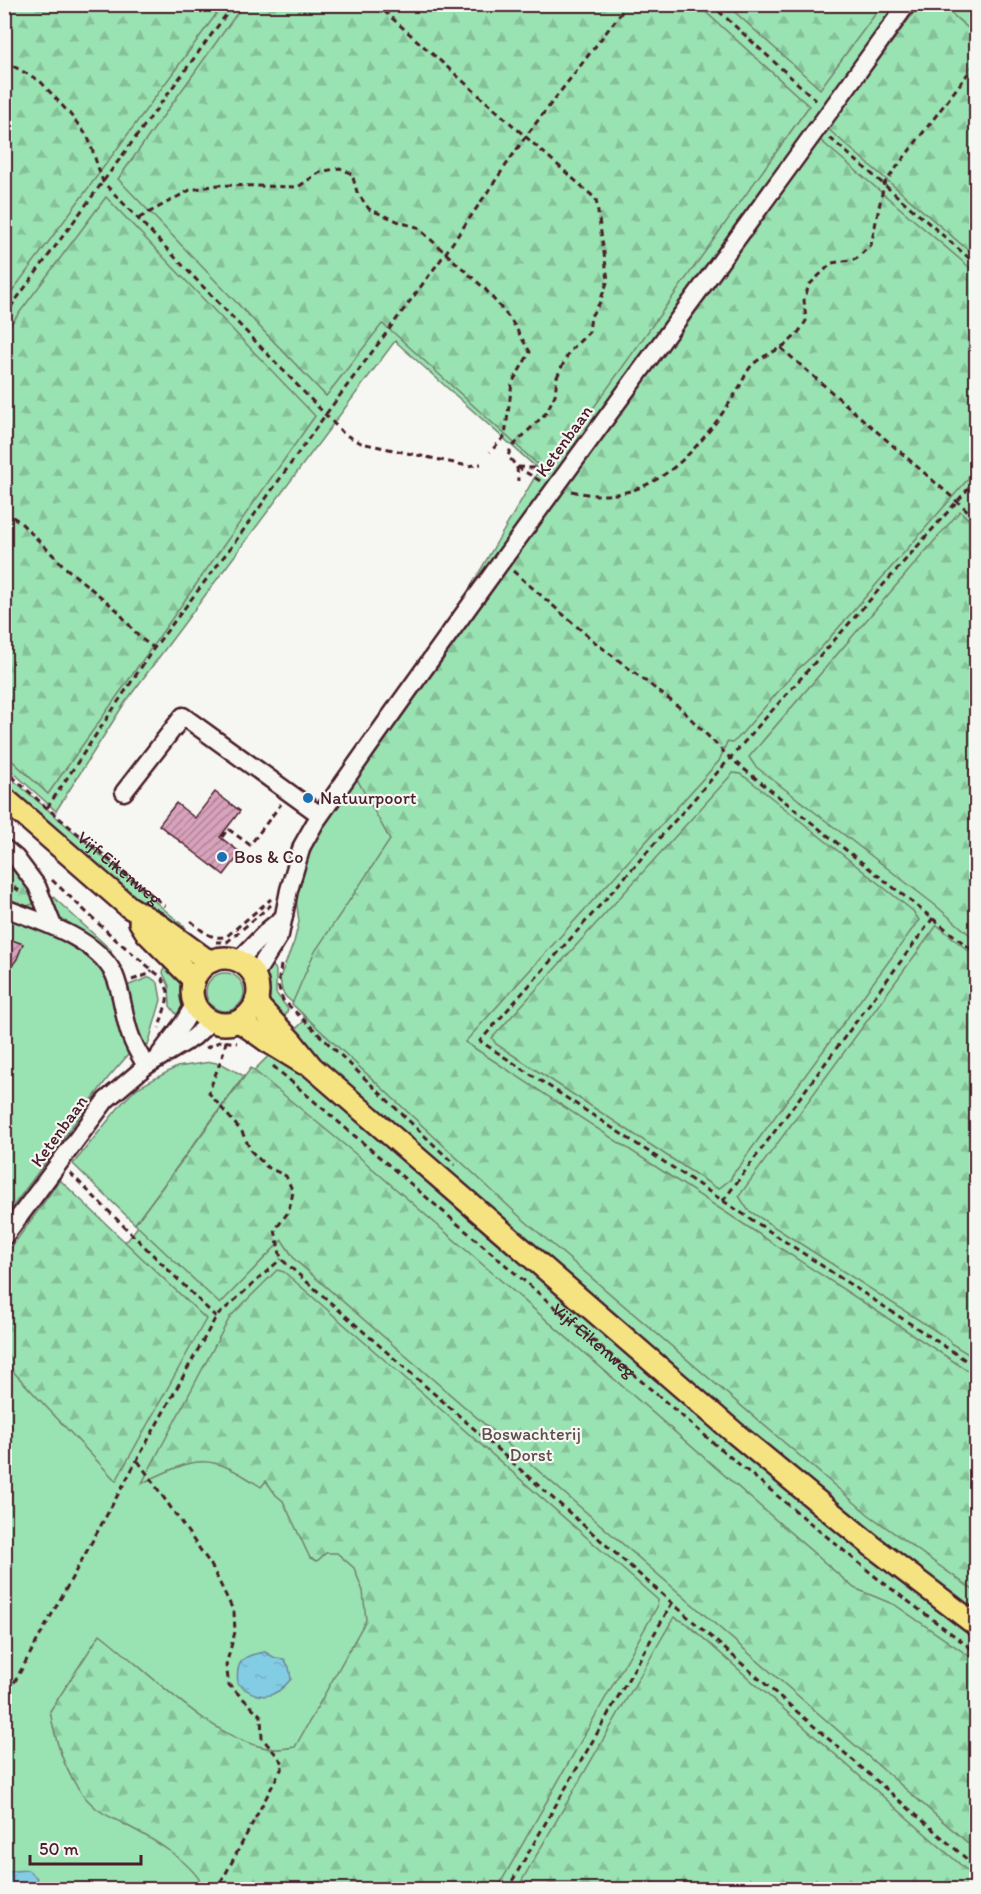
<svg xmlns="http://www.w3.org/2000/svg" width="981" height="1894" font-family="Itim,sans-serif">
  <style>
    .green { fill: #99e2b1; stroke: #72806e; stroke-width: 1.5 }
    .forest { fill: url(#forest-firs); stroke: #72806e; stroke-width: 1.5 }
    .water { fill: url(#water-ripples); stroke: #6c879a; stroke-width: 1.5 }
    .building { fill: url(#building-hatch); stroke: #4a1f2b; stroke-width: 1.5 }
    .lines { fill: none; stroke-linecap: round; stroke-linejoin: round }
    .minor-casing { stroke: #4a1f2b; stroke-width: 21 }
    .major-casing { stroke: #4a1f2b; stroke-width: 26 }
    .path { stroke: #4a1f2b; stroke-width: 3; stroke-dasharray: 6 4.5; stroke-linecap: butt }
    .minor { stroke: #f6f6f2; stroke-width: 16 }
    .major { stroke: #f5e382; stroke-width: 21 }
    .poi-dot { fill: #1f6fb2; stroke: #f6f6f2; stroke-width: 2 }
    .labels { text-anchor: middle; stroke-width: 4.5; stroke-linejoin: round; paint-order: stroke }
    .street-label { font-size: 18px; fill: #4a1f2b; stroke: #f6f6f2 }
    .poi-label { font-size: 18px; fill: #4a1f2b; stroke: #f6f6f2; text-anchor: start }
    .park-label { font-size: 18px; fill: #5e504c; stroke: #f6f6f2 }
  </style>
  <defs>
    <pattern id="forest-firs" width="22" height="20" patternUnits="userSpaceOnUse" patternTransform="scale(1.5)"><rect width="22" height="20" fill="#99e2b1"/><path d="M5 1l3.5 6h-7zM16 11l3.5 6h-7z" fill="#85c198"/></pattern>
    <pattern id="water-ripples" width="26" height="14" patternUnits="userSpaceOnUse" patternTransform="scale(1.5)"><rect width="26" height="14" fill="#83cde4"/><path d="M2 4q2-2 4 0t4 0M15 11q2-2 4 0t4 0" fill="none" stroke="#73b0c4"/></pattern>
    <pattern id="building-hatch" width="6" height="6" patternUnits="userSpaceOnUse" patternTransform="scale(1.5)"><rect width="6" height="6" fill="#d7a2bb"/><path d="M-1 1l2-2M0 6l6-6M5 7l2-2" fill="none" stroke="#b08398"/></pattern>
  </defs>
  <rect width="100%" height="100%" fill="#f6f6f2"/>
  <filter id="ink" filterUnits="userSpaceOnUse"><feTurbulence type="fractalNoise" baseFrequency=".0167" numOctaves="2"/><feDisplacementMap in="SourceGraphic" scale="12" xChannelSelector="R" yChannelSelector="G"/><feConvolveMatrix kernelMatrix="1 2 1 2 8 2 1 2 1" color-interpolation-filters="sRGB"/></filter>
  <g filter="url(#ink)">
    <!-- green -->
    <g class="green">
      <path d="M5 5H976V35L946 9 976 37V1889H5V1263L114 1246 128 1240 242 1082 306 1019 293 1003 286 997 282 991 280 977 294 942 299 922 296 898 310 846 314 837 339 804 334 799 415 682 539 470 395 341 124 704 56 811 5 765Z"/>
      <path d="M5 773 186 928 180 935 160 921 5 789Z"/>
      <path d="M4 852 111 950 120 1030 128 1055 108 1078 5 1217Z"/>
      <path d="M171 962C185 983 190 994 179 1018L170 1006 169 986 163 973 164 968Z"/>
      <path d="M270 965 275 968 276 971V993L288 1009 286 1014 279 1022 266 1003 265 978Z"/>
      <circle cx="225" cy="992" r="19"/>
      <path d="M150 977 158 983 161 1000 148 1045 143 1043 137 1037 124 987Z"/>
      <path d="M211 1062 222 1064 244 1076 135 1224 73 1164 123 1102 137 1088 177 1067Z"/>
    </g>
    <!-- forest -->
    <g class="forest">
      <path d="M5 4 223 5 5 301 4 5Z"/>
      <path d="M920 4 941 5 976 35V257L828 129Z"/>
      <path d="M243 5H698L809 106 547 473 394 333 382 324 326 396 118 179Z"/>
      <path d="M727 5H882L820 89Z"/>
      <path d="M820 140 976 273V470L820 649 795 672 738 738 732 743 727 742 719 761 465 1042 976 1376V1592L869 1515 518 1215 292 1004 314 953 390 840 357 779 665 350 678 336Z"/>
      <path d="M106 197 315 416 48 794 5 754V332Z"/>
      <path d="M960 511 976 526V940L935 905 755 766 749 757Z"/>
      <path d="M733 773 740 774 748 779 913 911 919 920 744 1159C742 1167 732 1171 731 1179L718 1189 496 1044 492 1038Z"/>
      <path d="M4 869 14 871 39 892 33 904 24 907 5 901Z"/>
      <path d="M937 925 976 957V1359L952 1344 950 1340 748 1210 739 1196Z"/>
      <path d="M251 1068 358 1156 854 1588 895 1605 976 1661V1850L295 1260 282 1240 220 1304 135 1224Z"/>
      <path d="M60 1180 206 1319 116 1481 5 1363V1256Z"/>
      <path d="M277 1270 284 1272 290 1277 658 1600 657 1607 497 1889H205C192 1861 151 1838 124 1824 115 1819 104 1815 96 1808 68 1785 56 1745 50 1711L100 1634C146 1669 217 1746 276 1749 282 1749 289 1748 295 1747L366 1620 363 1591 354 1568 337 1553H326L317 1561 310 1558 283 1501 276 1495 266 1481 261 1487C208 1451 197 1457 142 1483L230 1317Z"/>
      <path d="M674 1617 686 1623 972 1875 974 1879 965 1889H517Z"/>
    </g>
    <!-- water -->
    <g class="water">
      <path d="M265 1652 275 1658 284 1659 289 1667 291 1679C274 1700 259 1701 238 1684 235 1661 243 1655 265 1652Z"/>
      <path d="M28 1870 37 1878V1889H5V1874L13 1871Z"/>
    </g>
    <!-- building -->
    <g class="building">
      <path d="M215 792 240 811 220 837 241 853 224 875 159 825 176 803 195 818Z"/>
      <path d="M4 937 23 944 17 959 4 977Z"/>
    </g>
    <g class="lines">
      <defs>
        <g id="minor">
          <path d="M124 792 183 716 320 815"/>
          <path d="M4 848 16 858 37 886 53 926"/>
          <path d="M4 908C40 921 96 938 114 974 123 994 123 1017 131 1037 135 1048 141 1057 146 1066"/>
          <path d="M238 961 268 930 284 917"/>
          <path d="M254 976 280 935 289 890 302 846 315 823C508 547 711 278 907 4"/>
          <path d="M160 1054 184 1022 194 1005"/>
          <path d="M4 1237 106 1100 146 1066 194 1037 211 1021"/>
        </g>
        <g id="major">
          <path d="M4 798 129 907 156 923 204 958 212 961"/>
          <path d="M140 922 147 933 194 980"/>
          <circle cx="225" cy="991" r="33"/>
          <path d="M256 1001 261 1009 292 1042 312 1067 736 1434 872 1546 976 1625"/>
          <path d="M239 1021 267 1041 303 1063"/>
        </g>
      </defs>
      <!-- minor casing -->
      <use href="#minor" class="minor-casing"/>
      <!-- major casing -->
      <use href="#major" class="major-casing"/>
      <!-- path -->
      <g class="path">
        <path d="M376 4 596 199 608 280 599 304 591 316 589 332 569 352 557 377 555 395 546 413 511 448 508 456 517 467 542 482"/>
        <path d="M711 4 819 103"/>
        <path d="M4 61 40 81 69 113 88 137 103 182 344 434 361 443 468 466 481 464"/>
        <path d="M830 138 976 264"/>
        <path d="M139 218 190 190 218 185 298 187 320 172 340 168 352 174 357 192 369 209 402 223 417 227 485 289 511 320 530 352 512 383 505 436 490 452"/>
        <path d="M4 316 234 4"/>
        <path d="M781 348 976 518"/>
        <path d="M517 467 518 481"/>
        <path d="M518 467 551 469"/>
        <path d="M976 480 480 1041 976 1367"/>
        <path d="M572 491C647 511 697 453 734 396 741 387 745 372 753 364 765 354 781 350 792 339 798 334 802 327 806 321L804 300 809 285 832 263 856 259 871 245 884 184 976 63"/>
        <path d="M4 511 20 522 67 569 117 610 139 637 154 648"/>
        <path d="M513 571 596 643 679 707 730 758 976 953"/>
        <path id="s1" d="M4 769 47 808 165 906"/>
        <path d="M47 808 154 648 235 542 326 414 445 254 526 136 628 4"/>
        <path d="M222 837 228 829 250 845 281 804"/>
        <path d="M52 880 114 938 162 978 168 991 167 1001 159 1028"/>
        <path d="M4 885 14 887 21 892"/>
        <path d="M191 921C202 931 212 941 227 936L271 899"/>
        <path d="M216 942H227L271 905"/>
        <path d="M281 965 278 985 283 1000 455 1165"/>
        <path d="M132 980 149 974 152 970"/>
        <path d="M226 1041C223 1059 214 1075 209 1093L242 1132 251 1151 267 1167 286 1176 293 1192 289 1211 275 1230 281 1259 672 1603 976 1867"/>
        <path d="M206 1048 221 1041 237 1043"/>
        <path id="s2" d="M273 1066 723 1451 877 1578 976 1652"/>
        <path d="M70 1173 216 1317"/>
        <path d="M723 1201 933 918"/>
        <path d="M138 1461 211 1565 234 1612 235 1632 226 1665 229 1685 261 1716 262 1738 284 1764 217 1890"/>
        <path d="M4 1701 216 1317 281 1259"/>
        <path d="M507 1890 672 1603"/>
        <path d="M973 1890 976 1886"/>
      </g>
      <!-- minor -->
      <use href="#minor" class="minor"/>
      <!-- major -->
      <use href="#major" class="major"/>
    </g>
  </g>
  <!-- markers -->
  <g class="poi-dot">
    <circle cx="308" cy="798" r="6"/>
    <circle cx="222" cy="857" r="6"/>
  </g>
  <g class="labels">
    <!-- street labels -->
    <g class="street-label">
      <text transform="translate(564 441) rotate(-54)" y="6">Ketenbaan</text>
      <text dy="6" stroke="none"><textPath href="#s1" startOffset="152">Vijf Eikenweg</textPath></text>
      <text transform="translate(59 1131) rotate(-54)" y="6">Ketenbaan</text>
      <text dy="6" stroke="none"><textPath href="#s2" startOffset="422">Vijf Eikenweg</textPath></text>
    </g>
    <!-- poi labels -->
    <g class="poi-label">
      <text x="320" y="804">Natuurpoort</text>
      <text x="234" y="863">Bos &amp; Co</text>
    </g>
    <!-- park labels -->
    <g class="park-label">
      <text x="531" y="1440">Boswachterij<tspan x="531" dy="21">Dorst</tspan></text>
    </g>
  </g>
  <!-- margin -->
  <rect width="981" height="1894" fill="none" stroke="#f6f6f2" stroke-width="24"/>
  <rect x="12" y="12" width="957" height="1870" fill="none" stroke="#4a1f2b" stroke-width="2" filter="url(#ink)"/>
  <!-- scale -->
  <path d="M30 1855v9h111v-9" fill="none" stroke="#4a1f2b" stroke-width="3"/>
  <text x="39" y="1855" font-size="18" fill="#4a1f2b" stroke="#f6f6f2" stroke-width="4.5" paint-order="stroke">50 m</text>
</svg>
